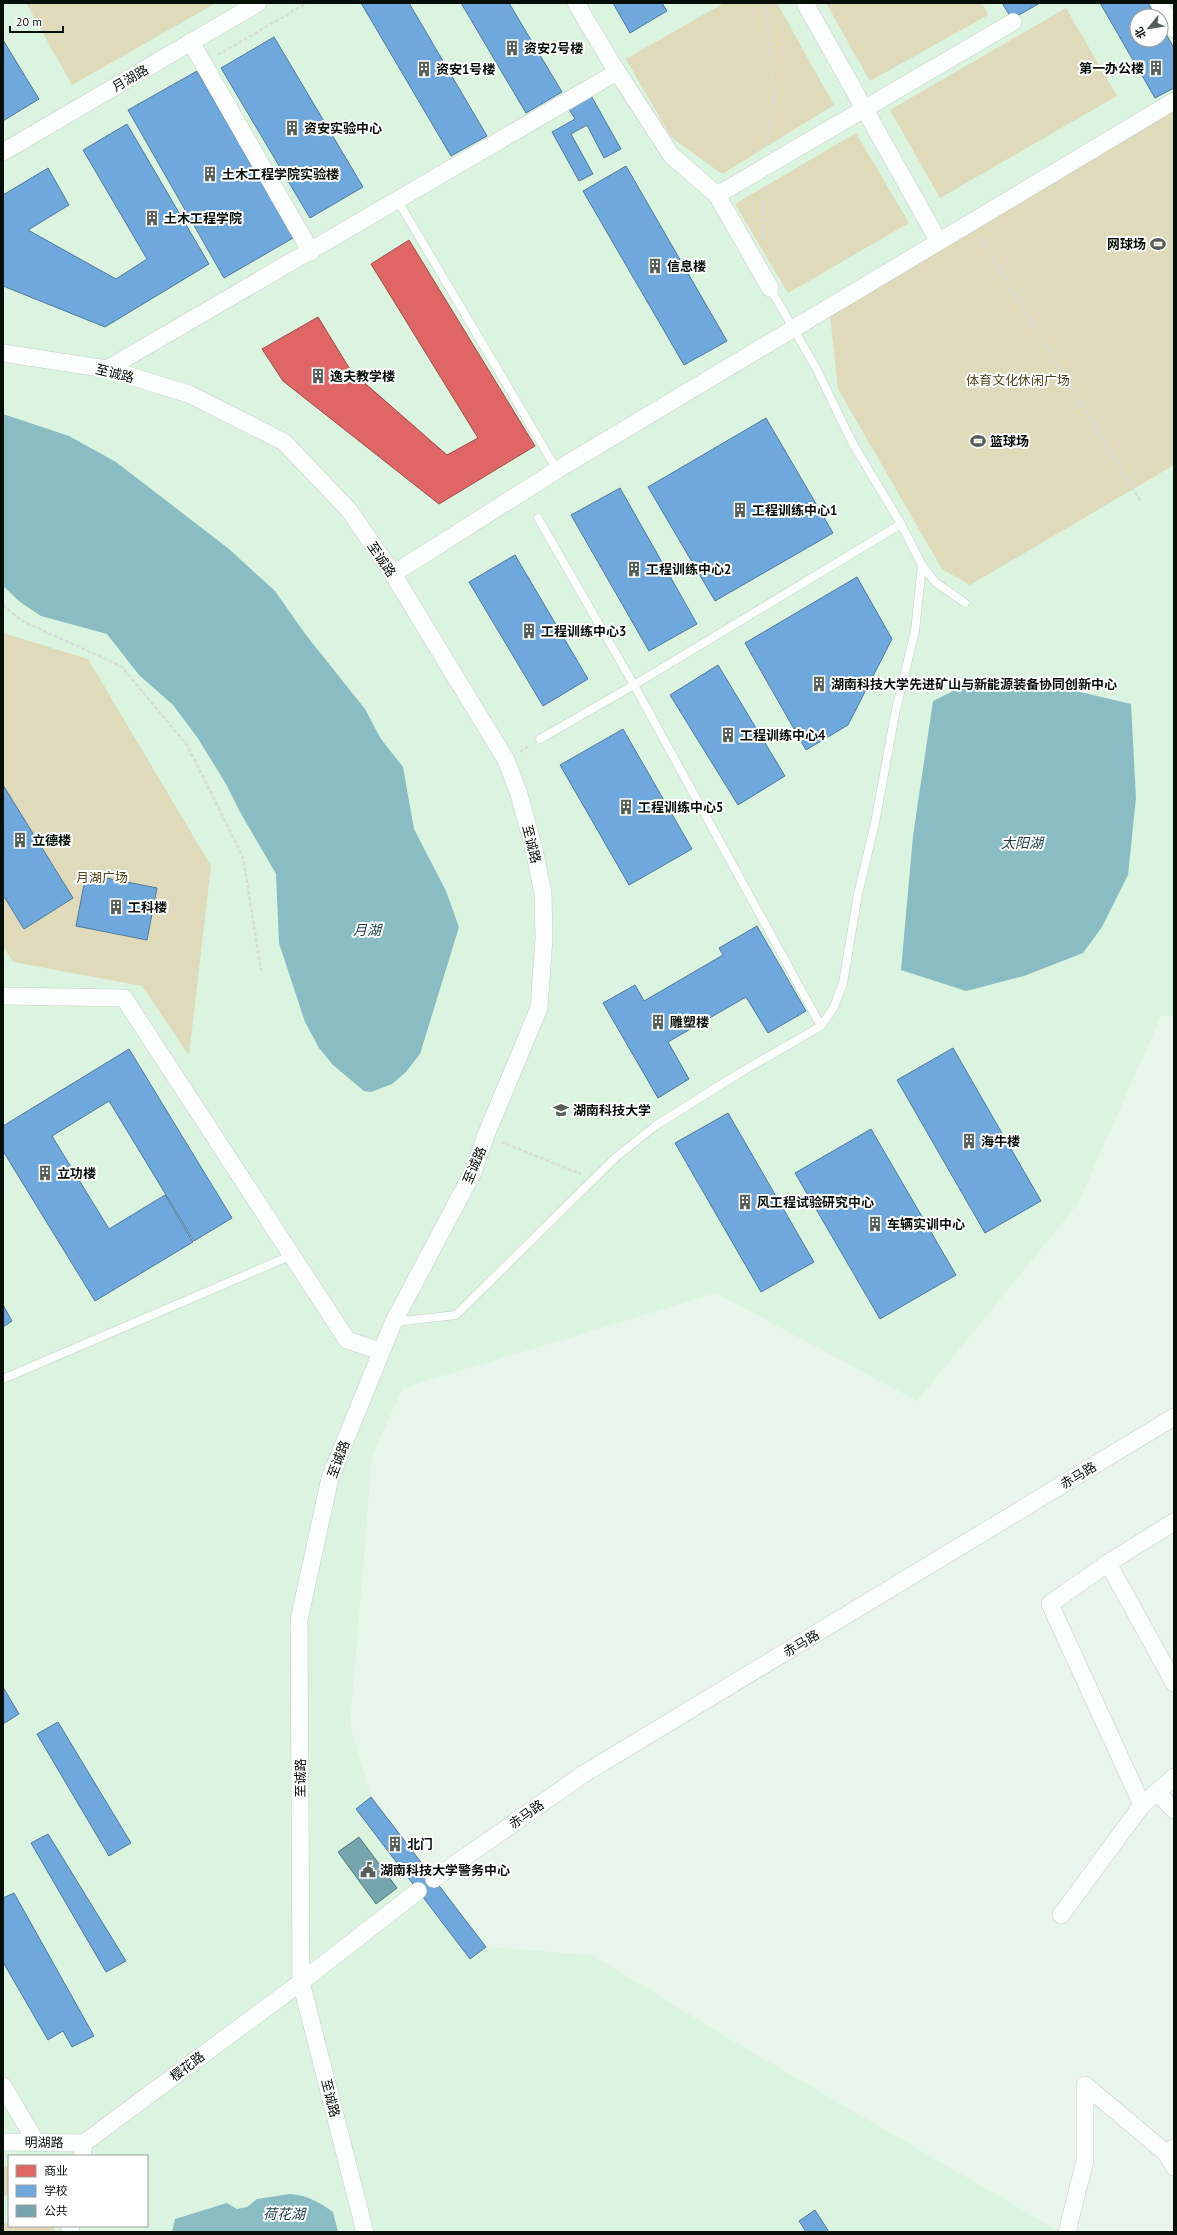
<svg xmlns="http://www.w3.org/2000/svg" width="1177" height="2235" font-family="'PT Sans','Noto Sans SC',sans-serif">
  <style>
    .built { fill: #dbf4e0; fill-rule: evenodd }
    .green { fill: #dedaba }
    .water { fill: #89bdc3 }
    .shops { fill: #e06666; stroke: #9f4c4a }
    .schools { fill: #6fa8dc; stroke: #507a9c }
    .public { fill: #76a5af; stroke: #54787d }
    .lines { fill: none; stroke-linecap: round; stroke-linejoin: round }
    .lane-casing { stroke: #c5cfc7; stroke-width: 9 }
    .street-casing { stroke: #c5cfc7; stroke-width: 18 }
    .path { stroke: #d7dcd8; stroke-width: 2.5; stroke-dasharray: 4 2; stroke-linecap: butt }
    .lane { stroke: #fbfefc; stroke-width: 8 }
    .street { stroke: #fbfefc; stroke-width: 17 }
    .labels { text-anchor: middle; stroke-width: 4; stroke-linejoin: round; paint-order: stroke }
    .poi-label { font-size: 13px; font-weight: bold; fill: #060e08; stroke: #fff; text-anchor: start }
    .street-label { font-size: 13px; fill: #060e08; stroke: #fff }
    .park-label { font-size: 13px; fill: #51431a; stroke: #fff }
    .water-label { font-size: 14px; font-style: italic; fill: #1a3c43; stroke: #fff }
  </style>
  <rect width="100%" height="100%" fill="#e7f5ea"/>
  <!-- built -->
  <path class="built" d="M3 3H1174V1016H1161L1077 1205 917 1401 716 1293 403 1388 372 1455 350 1725 371 1797 356 1809 470 1959 486 1947 592 1955 733 2041 1060 2232H3ZM1137 16H1161V40H1137ZM9 2156H147V2226H9Z"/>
  <!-- green -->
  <g class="green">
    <path d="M26 3H216L72 85Z"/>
    <path d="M724 3H777L834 105 722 174 671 137 626 59Z"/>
    <path d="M826 3H982L988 15 870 81Z"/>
    <path d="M1066 8 1117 96 940 198 890 110Z"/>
    <path d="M1174 111V465L970 585 942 569 838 389 830 315Z"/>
    <path d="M856 133 909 223 788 293 735 204Z"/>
    <path d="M3 633 88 659 211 866 189 1055 142 986 13 962 3 946Z"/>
    <path d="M3 2166H9V2194L3 2197Z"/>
    <path d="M4 2223 9 2224V2226H55L54 2232H3Z"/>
  </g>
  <!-- water -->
  <g class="water">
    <path d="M3 414 69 436 116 462 229 549 275 591 306 635 365 709 381 739 403 767 414 829 446 891 459 927 420 1054 406 1072 392 1084 371 1092 364 1091 333 1065 319 1048 305 1022 279 943 276 874 240 812 226 784 197 737 173 705 139 675 107 634 41 616 20 602 3 586Z"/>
    <path d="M982 683 1046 684 1131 704 1136 798 1128 875 1102 927 1083 953 1024 976 966 991 901 970 913 836 933 701 957 689Z"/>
    <path d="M290 2194C307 2195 319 2202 333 2212L338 2232H172L175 2219 227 2203 237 2209 247 2207 257 2199Z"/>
  </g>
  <!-- shops -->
  <path class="shops" d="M409 240 535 446 439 504 283 381 262 349 318 317 351 371 447 455 478 438 371 264Z"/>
  <!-- schools -->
  <g class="schools">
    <path d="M361 3H409L487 136 451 156Z"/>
    <path d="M461 3H509L562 92 526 113Z"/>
    <path d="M613 3H662L667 11 630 33Z"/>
    <path d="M1002 3H1040L1012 19Z"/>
    <path d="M1100 3H1148L1156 16H1137V40H1161V25L1174 48V88L1155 98Z"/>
    <path d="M274 37 363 187 310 218 221 68Z"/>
    <path d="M3 40 39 99 3 121Z"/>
    <path d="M197 71 293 238 224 278 128 110Z"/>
    <path d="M589 92 621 149 604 158 587 125 571 134 593 174 579 181 552 132 575 119 566 104Z"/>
    <path d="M127 124 209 264 105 327 3 286V195L48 168 69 205 28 230 116 279 147 259 83 150Z"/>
    <path d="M626 166 727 341 684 365 583 191Z"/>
    <path d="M766 418 833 533 715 601 648 487Z"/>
    <path d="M620 488 697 624 649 651 571 515Z"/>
    <path d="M515 555 588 679 543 706 469 582Z"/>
    <path d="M857 577 892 639 848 725 806 750 745 643Z"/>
    <path d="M718 665 785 776 738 805 670 695Z"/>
    <path d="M623 729 692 849 629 885 560 765Z"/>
    <path d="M3 785 73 898 24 929 3 895Z"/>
    <path d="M86 874 157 888 147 940 76 926Z"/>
    <path d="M757 926 806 1011 768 1033 746 997 668 1042 689 1079 658 1098 603 1003 635 985 644 1001 723 955 719 948Z"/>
    <path d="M953 1048 1041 1201 985 1233 897 1080Z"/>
    <path d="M129 1049 232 1218 194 1241 109 1101 52 1136 109 1229 165 1195 193 1242 95 1301 3 1151V1126Z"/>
    <path d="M728 1113 814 1262 761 1292 675 1143Z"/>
    <path d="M871 1129 956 1275 880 1319 795 1173Z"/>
    <path d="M3 1305 12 1321 3 1327Z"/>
    <path d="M3 1687 19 1714 3 1724Z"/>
    <path d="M58 1722 131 1843 109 1856 37 1734Z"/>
    <path d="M371 1797 486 1947 470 1959 356 1809Z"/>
    <path d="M48 1834 126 1961 106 1972 31 1843Z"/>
    <path d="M14 1893 94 2036 72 2047 63 2031 48 2040 3 1962V1898Z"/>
    <path d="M815 2210 829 2232H806L799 2221Z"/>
  </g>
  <!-- public -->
  <path class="public" d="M359 1837 397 1888 376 1904 338 1852Z"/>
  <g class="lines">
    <defs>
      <g id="lane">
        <path d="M398 201 557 470"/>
        <path d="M538 518 634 685 821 1026"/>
        <path d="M922 565 935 582 965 603"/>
        <path d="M540 739 634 685 901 524"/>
        <path d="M394 1322 456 1315 615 1158 655 1126 738 1074 821 1026 834 1007 843 983 858 894 875 823 895 714 915 631 922 565 901 524 853 444 816 368 770 288"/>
        <path d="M3 1379 290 1256"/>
      </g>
      <g id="street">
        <path d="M576 3 611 62 671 155 717 195"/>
        <path d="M805 3 938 240"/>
        <path d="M1159 3 1174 29"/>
        <path d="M191 42 311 252"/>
        <path d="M3 152 258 3"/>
        <path d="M770 288 717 195 1013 22"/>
        <path d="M3 353 107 369 189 394 284 442 348 509 393 574 506 760 519 794 534 849 543 894 544 938 539 1008 486 1135 473 1172 393 1323 330 1478 299 1620 301 1982 365 2232"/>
        <path d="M107 369 617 72"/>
        <path d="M393 574 557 470 1174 101"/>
        <path d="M3 996 124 998 347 1340 380 1351"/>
        <path d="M1108 1563 1174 1683"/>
        <path d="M1157 1792 1174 1810"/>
        <path d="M1142 1805 1050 1604 1108 1563 1174 1522"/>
        <path d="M434 1879 582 1775 1174 1417"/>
        <path d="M1061 1915 1142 1805 1174 1777"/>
        <path d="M3 2086 36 2142"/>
        <path d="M3 2142 84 2143"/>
        <path d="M1174 2148 1166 2153 1174 2167"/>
        <path d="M82 2156 84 2143 301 1982 418 1891"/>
        <path d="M70 2232 71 2226"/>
        <path d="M1067 2232 1085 2161V2085L1166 2153"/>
      </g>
    </defs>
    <!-- lane casing -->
    <use href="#lane" class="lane-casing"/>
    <!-- street casing -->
    <use href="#street" class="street-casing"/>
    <!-- path -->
    <g class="path">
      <path d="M218 55 307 3"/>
      <path d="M766 147 774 97 766 3"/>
      <path d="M763 188V239"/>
      <path d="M979 236 1141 502"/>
      <path d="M3 605 22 621 121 666 187 745 243 857 261 971"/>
      <path d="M520 752 529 746"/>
      <path d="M501 1142 581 1174"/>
    </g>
    <!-- lane -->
    <use href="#lane" class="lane"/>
    <!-- street -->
    <use href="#street" class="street"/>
  </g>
  <!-- icons -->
  <defs>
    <symbol id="building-bare" viewBox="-9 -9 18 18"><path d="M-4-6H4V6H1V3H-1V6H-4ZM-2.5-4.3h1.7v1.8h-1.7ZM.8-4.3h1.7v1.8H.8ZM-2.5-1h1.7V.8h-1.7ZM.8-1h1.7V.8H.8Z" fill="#555f57" stroke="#fff" stroke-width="2.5" paint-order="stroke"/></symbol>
    <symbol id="stadium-bare" viewBox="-9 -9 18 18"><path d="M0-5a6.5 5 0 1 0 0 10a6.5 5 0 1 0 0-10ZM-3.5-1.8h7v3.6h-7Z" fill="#555f57" stroke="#fff" stroke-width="2.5" paint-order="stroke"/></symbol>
    <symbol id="university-bare" viewBox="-9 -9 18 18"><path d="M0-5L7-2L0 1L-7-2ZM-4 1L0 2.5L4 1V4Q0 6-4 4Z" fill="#555f57" stroke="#fff" stroke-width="2.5" paint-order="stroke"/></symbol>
    <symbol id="civic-bare" viewBox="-9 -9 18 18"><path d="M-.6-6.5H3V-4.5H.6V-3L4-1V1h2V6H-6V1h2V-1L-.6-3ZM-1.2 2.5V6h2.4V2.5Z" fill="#555f57" stroke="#fff" stroke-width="2.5" paint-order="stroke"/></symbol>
  </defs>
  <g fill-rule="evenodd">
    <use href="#building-bare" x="501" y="37" width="22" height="22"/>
    <use href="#building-bare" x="1145" y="57" width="22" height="22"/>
    <use href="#building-bare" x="413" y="58" width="22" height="22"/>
    <use href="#building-bare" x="281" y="117" width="22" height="22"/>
    <use href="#building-bare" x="199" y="163" width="22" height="22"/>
    <use href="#building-bare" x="141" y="207" width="22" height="22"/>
    <use href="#stadium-bare" x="1147" y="233" width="22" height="22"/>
    <use href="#building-bare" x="644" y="255" width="22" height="22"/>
    <use href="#building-bare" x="307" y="365" width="22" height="22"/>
    <use href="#stadium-bare" x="967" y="430" width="22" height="22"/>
    <use href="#building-bare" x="729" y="499" width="22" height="22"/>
    <use href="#building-bare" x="623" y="558" width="22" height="22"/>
    <use href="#building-bare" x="518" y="620" width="22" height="22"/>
    <use href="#building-bare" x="808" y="673" width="22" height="22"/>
    <use href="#building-bare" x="717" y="724" width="22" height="22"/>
    <use href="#building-bare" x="615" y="796" width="22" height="22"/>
    <use href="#building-bare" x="9" y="829" width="22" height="22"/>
    <use href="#building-bare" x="105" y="896" width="22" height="22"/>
    <use href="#building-bare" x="647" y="1011" width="22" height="22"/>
    <use href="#university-bare" x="550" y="1099" width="22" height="22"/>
    <use href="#building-bare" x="958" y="1130" width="22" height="22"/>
    <use href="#building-bare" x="34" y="1162" width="22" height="22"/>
    <use href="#building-bare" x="734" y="1191" width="22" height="22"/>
    <use href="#building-bare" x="864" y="1213" width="22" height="22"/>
    <use href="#building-bare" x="384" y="1833" width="22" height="22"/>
    <use href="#civic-bare" x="357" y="1859" width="22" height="22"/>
  </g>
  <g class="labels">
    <!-- poi labels -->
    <g class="poi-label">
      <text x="524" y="53">资安2号楼</text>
      <text x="1144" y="73" text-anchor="end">第一办公楼</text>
      <text x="436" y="74">资安1号楼</text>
      <text x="304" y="133">资安实验中心</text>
      <text x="222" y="179">土木工程学院实验楼</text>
      <text x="164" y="223">土木工程学院</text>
      <text x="1146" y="249" text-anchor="end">网球场</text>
      <text x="667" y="271">信息楼</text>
      <text x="330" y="381">逸夫教学楼</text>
      <text x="990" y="446">篮球场</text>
      <text x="752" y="515">工程训练中心1</text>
      <text x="646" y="574">工程训练中心2</text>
      <text x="541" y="636">工程训练中心3</text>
      <text x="831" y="689">湖南科技大学先进矿山与新能源装备协同创新中心</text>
      <text x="740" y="740">工程训练中心4</text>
      <text x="638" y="812">工程训练中心5</text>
      <text x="32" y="845">立德楼</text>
      <text x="128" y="912">工科楼</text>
      <text x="670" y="1027">雕塑楼</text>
      <text x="573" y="1115">湖南科技大学</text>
      <text x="981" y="1146">海牛楼</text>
      <text x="57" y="1178">立功楼</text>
      <text x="757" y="1207">风工程试验研究中心</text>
      <text x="887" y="1229">车辆实训中心</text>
      <text x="407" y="1849">北门</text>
      <text x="380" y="1875">湖南科技大学警务中心</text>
    </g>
    <!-- street labels -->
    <g class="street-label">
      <text transform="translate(130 78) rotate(-30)" y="5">月湖路</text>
      <text transform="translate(115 373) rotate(14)" y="5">至诚路</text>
      <text transform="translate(382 559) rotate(56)" y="5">至诚路</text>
      <text transform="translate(532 844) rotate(76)" y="5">至诚路</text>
      <text transform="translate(474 1165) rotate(-67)" y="5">至诚路</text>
      <text transform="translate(338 1459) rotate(-69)" y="5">至诚路</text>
      <text transform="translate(1078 1475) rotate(-31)" y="5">赤马路</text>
      <text transform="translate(801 1643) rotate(-31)" y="5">赤马路</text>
      <text transform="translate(300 1778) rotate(-90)" y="5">至诚路</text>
      <text transform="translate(526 1814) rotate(-35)" y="5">赤马路</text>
      <text transform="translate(187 2066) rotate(-37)" y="5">樱花路</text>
      <text transform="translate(331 2098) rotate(76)" y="5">至诚路</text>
      <text transform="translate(44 2142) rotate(1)" y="5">明湖路</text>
    </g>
    <!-- park labels -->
    <g class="park-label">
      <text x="1018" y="385">体育文化休闲广场</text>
      <text x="102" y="882">月湖广场</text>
    </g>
    <!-- water labels -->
    <g class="water-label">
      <text x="1022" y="848">太阳湖</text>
      <text x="367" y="935">月湖</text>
      <text x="284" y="2219">荷花湖</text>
    </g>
  </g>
  <!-- border -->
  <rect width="1177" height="2235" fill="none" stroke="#060e08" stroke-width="8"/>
  <!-- legend -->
  <rect x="8" y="2155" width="140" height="72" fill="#ffffff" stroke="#9b9f9c"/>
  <rect x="16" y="2165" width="20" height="12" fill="#e06666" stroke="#9b9f9c"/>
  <text x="44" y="2175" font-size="12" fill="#060e08">商业</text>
  <rect x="16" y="2185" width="20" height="12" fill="#6fa8dc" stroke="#9b9f9c"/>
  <text x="44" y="2195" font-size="12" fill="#060e08">学校</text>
  <rect x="16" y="2205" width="20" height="12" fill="#76a5af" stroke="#9b9f9c"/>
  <text x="44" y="2215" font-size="12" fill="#060e08">公共</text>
  <!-- north arrow -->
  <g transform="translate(1149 28) rotate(240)"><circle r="19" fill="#ffffff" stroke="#9b9f9c"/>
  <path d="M0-3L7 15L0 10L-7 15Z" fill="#555f57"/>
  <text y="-6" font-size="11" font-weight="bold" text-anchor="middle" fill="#060e08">北</text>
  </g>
  <!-- scale -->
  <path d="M10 26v6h53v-6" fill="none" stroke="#060e08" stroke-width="2"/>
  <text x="16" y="26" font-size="12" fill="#060e08" stroke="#ffffff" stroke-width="3" paint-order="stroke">20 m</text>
</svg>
